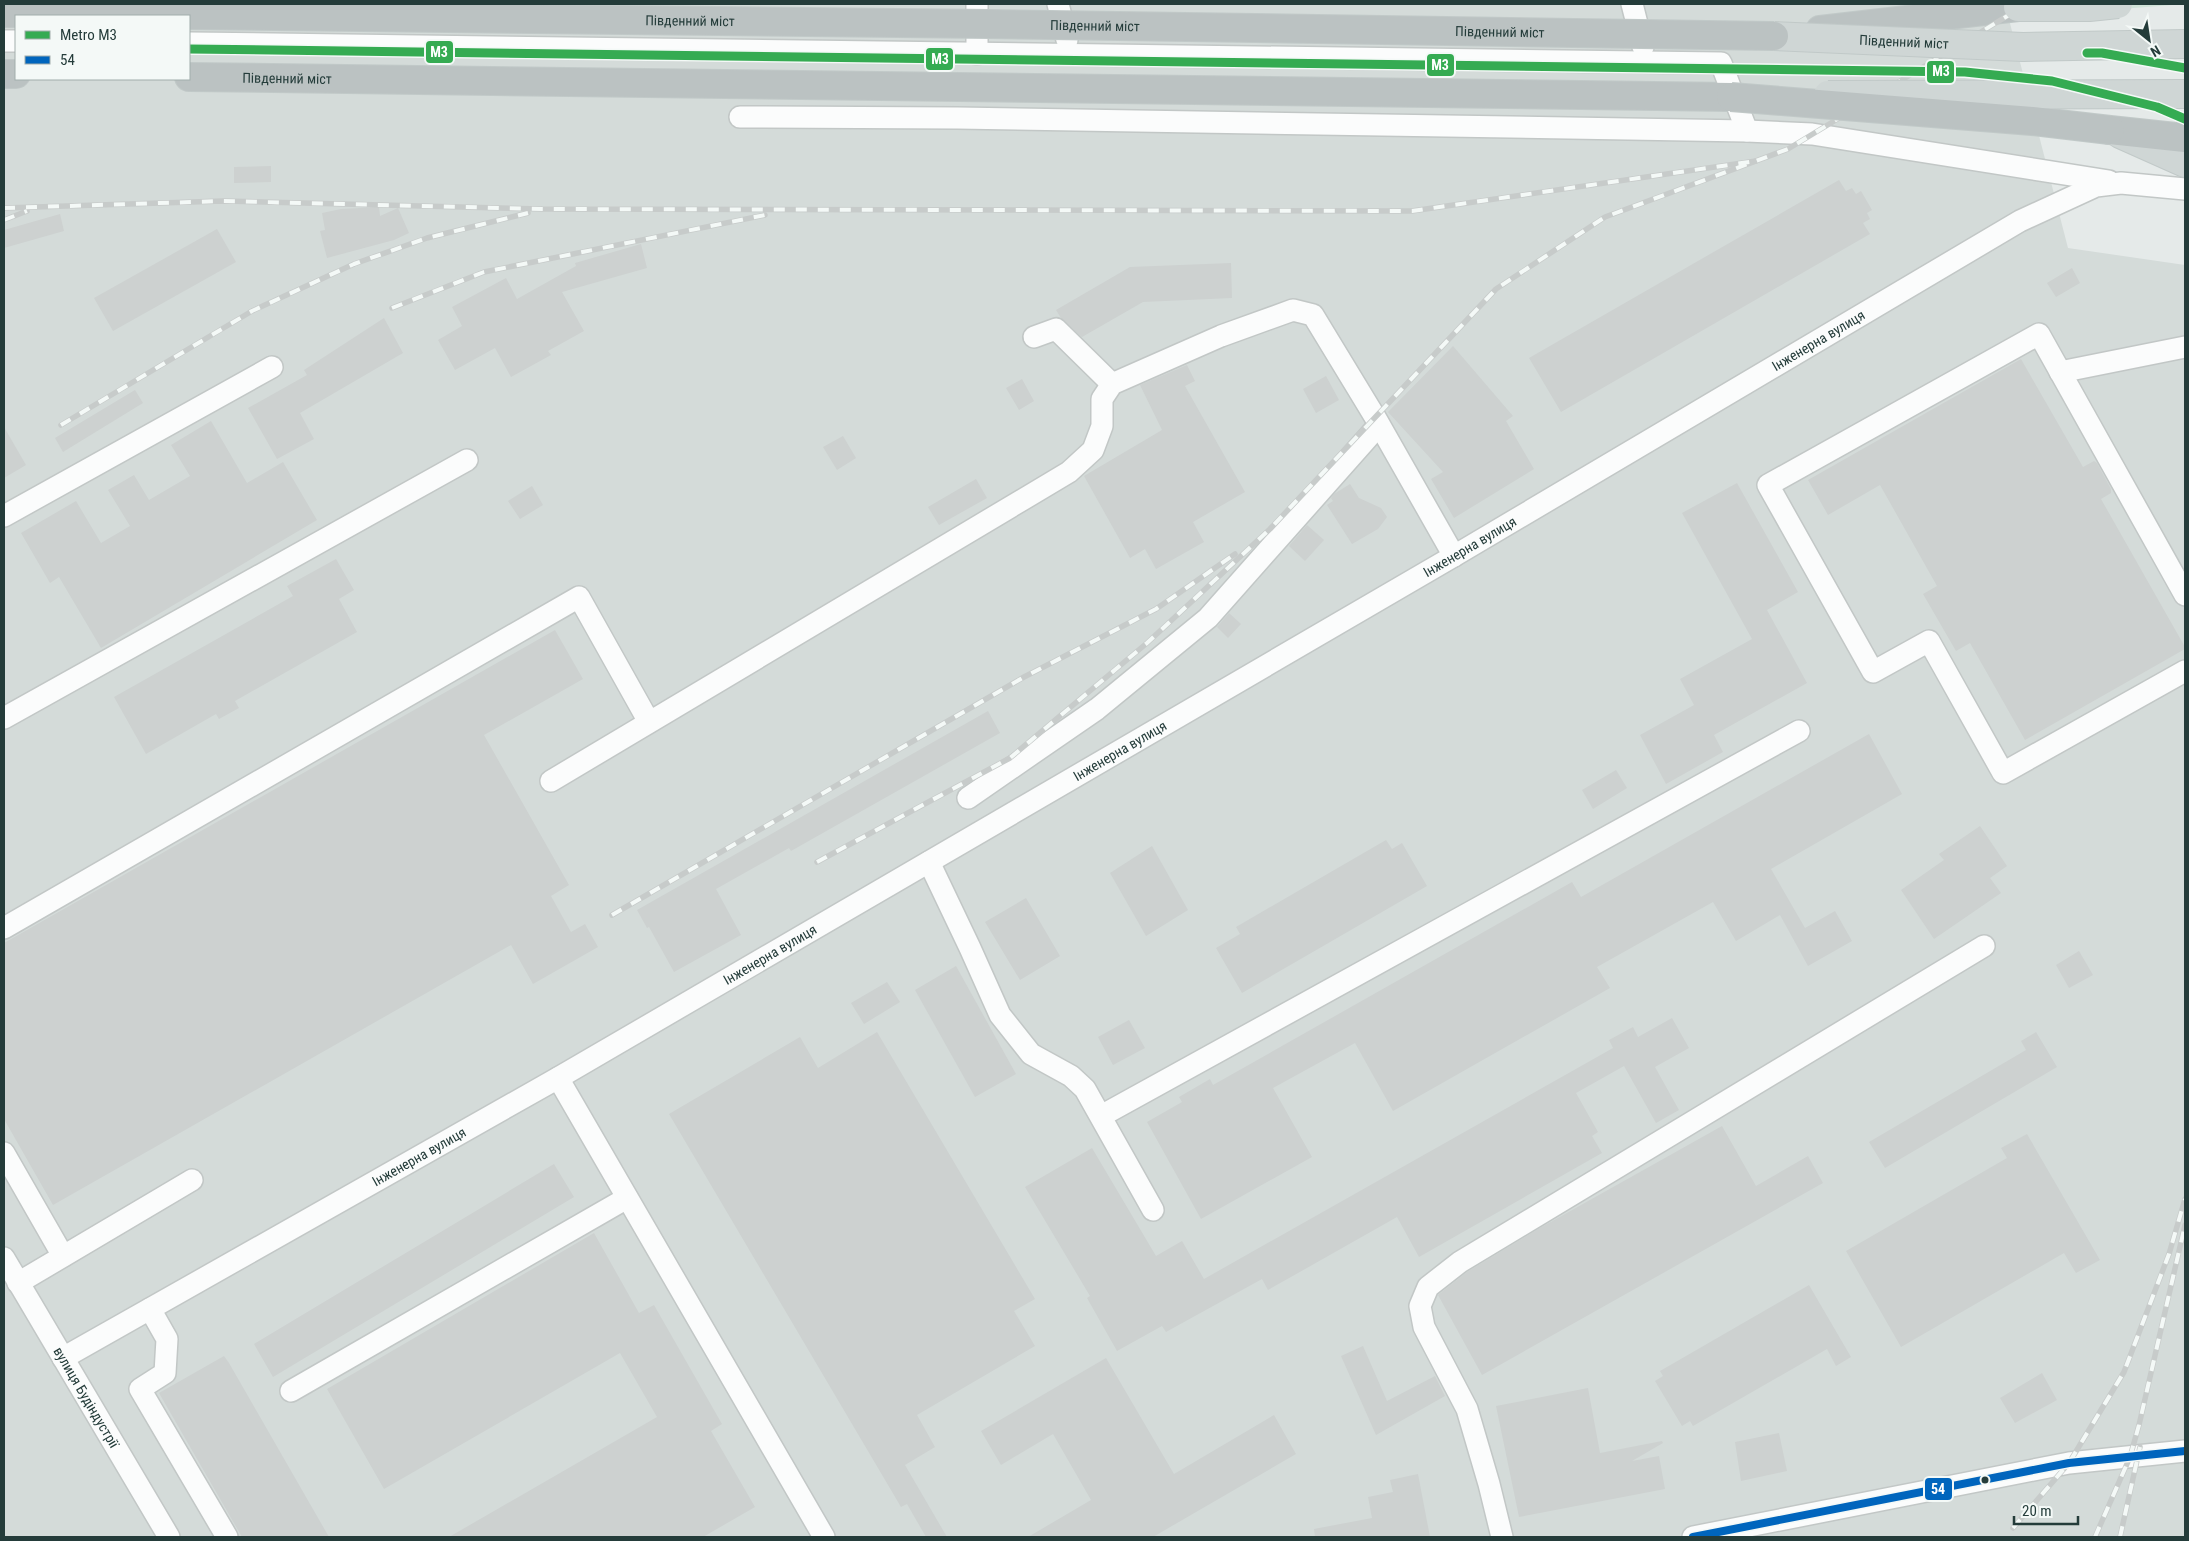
<svg xmlns="http://www.w3.org/2000/svg" width="2189" height="1541" font-family="'Roboto Condensed',sans-serif">
  <style>
    .built { fill: #d4dbd9; fill-rule: evenodd }
    .green { fill: #d0e2d8 }
    .building { fill: #cdd1d0 }
    .lines { fill: none; stroke-linecap: round; stroke-linejoin: round }
    .minor-casing { stroke: #c2c7c6; stroke-width: 24 }
    .major-casing { stroke: #c1c9c8; stroke-width: 30 }
    .highway-casing { stroke: #c1c9c8; stroke-width: 30 }
    .minor { stroke: #fbfcfc; stroke-width: 21 }
    .major { stroke: #cfd6d5; stroke-width: 28 }
    .highway { stroke: #bbc2c2; stroke-width: 28 }
    .rail-casing { stroke: #c7cbca; stroke-width: 5.5 }
    .rail { stroke: #f4f9f7; stroke-width: 4; stroke-dasharray: 11; stroke-linecap: butt }
    .major-bridge-casing { stroke: #c1c9c8; stroke-width: 30; stroke-linecap: butt }
    .highway-bridge-casing { stroke: #c1c9c8; stroke-width: 30; stroke-linecap: butt }
    .major-bridge { stroke: #cfd6d5; stroke-width: 28 }
    .highway-bridge { stroke: #bbc2c2; stroke-width: 28 }
    .bus-1-casing { stroke: #f4f9f7; stroke-width: 11 }
    .bus-1 { stroke: #0065bd; stroke-width: 8 }
    .metro-1-casing { stroke: #f4f9f7; stroke-width: 12 }
    .metro-1 { stroke: #35ab52; stroke-width: 9 }
    .bus-dot { fill: #243c3a; stroke: #f4f9f7; stroke-width: 2 }
    .labels { text-anchor: middle; stroke-width: 4.5; stroke-linejoin: round; paint-order: stroke }
    .street-label { font-size: 14px; fill: #243c3a; stroke: #f4f9f7 }
    .line-badge { stroke: #f4f9f7; stroke-width: 2 }
    .badge-label { font-size: 14px; text-anchor: middle; font-weight: bold; fill: #fff }
  </style>
  <rect width="100%" height="100%" fill="#e5eae9"/>
  <!-- built -->
  <path class="built" d="M4 4H2005L2068 248 2185 265V1537H4ZM16 16H189V79H16Z"/>
  <!-- green -->
  <path class="green" d="M2106 4H2185L2108 10Z"/>
  <!-- building -->
  <g class="building">
    <path d="M271 166V182L234 183V167Z"/>
    <path d="M1839 180 1846 191 1852 188 1856 194 1861 191 1872 210 1867 213 1870 219 1863 223 1870 234 1561 412 1529 358Z"/>
    <path d="M379 207 380 216 398 208 409 233 394 240 327 258 320 231 325 230 322 213 341 209Z"/>
    <path d="M60 214 64 231 4 248V230Z"/>
    <path d="M217 229 236 262 113 331 94 298Z"/>
    <path d="M641 244 647 268 562 292 584 331 548 351 551 355 511 377 495 348 455 370 438 340 462 326 452 307 506 278 517 299 576 266 575 263Z"/>
    <path d="M1231 263 1232 298 1143 302 1082 337 1061 318 1056 310 1130 267Z"/>
    <path d="M2072 268 2080 283 2056 297 2047 283Z"/>
    <path d="M384 318 403 353 300 413 314 439 277 459 248 408 307 375 304 370Z"/>
    <path d="M1453 346 1513 416 1506 421 1534 469 1454 518 1431 479 1443 472 1388 412Z"/>
    <path d="M2021 359 2083 467 2094 461 2097 463 2111 489V493L2101 499 2185 647V649L2025 740 1970 643 1956 651 1923 594 1937 586 1880 485 1828 515 1808 480Z"/>
    <path d="M1187 365 1195 381 1185 386 1245 492 1193 522 1204 542 1156 569 1145 549 1130 558 1084 476 1162 430 1140 385Z"/>
    <path d="M1326 376 1339 400 1316 413 1303 389Z"/>
    <path d="M1022 379 1034 401 1019 410 1006 388Z"/>
    <path d="M135 390 143 403 63 452 55 438Z"/>
    <path d="M211 421 247 483 283 462 317 520 101 648 59 577 50 583 21 533 76 501 101 543 130 526 108 490 134 475 149 500 190 476 171 445Z"/>
    <path d="M4 427 26 465 4 478Z"/>
    <path d="M843 436 856 458 837 470 823 447Z"/>
    <path d="M976 479 987 498 939 525 928 507Z"/>
    <path d="M1737 483 1798 592 1767 610 1807 683 1714 735 1723 752 1666 784 1640 735 1694 705 1680 679 1752 639 1682 513Z"/>
    <path d="M1350 484 1359 498 1381 508 1387 517 1378 529 1352 544 1327 505 1333 501 1331 498 1334 494Z"/>
    <path d="M532 486 543 505 520 519 508 501Z"/>
    <path d="M1307 525 1324 540 1305 561 1289 546Z"/>
    <path d="M336 559 354 590 339 599 357 632 235 701 239 708 219 719 216 714 146 754 114 697 293 596 287 586Z"/>
    <path d="M1229 613 1241 624 1228 638 1217 627Z"/>
    <path d="M555 630 583 679 484 735 569 885 551 896 571 932 585 924 598 947 533 984 511 945 53 1205 4 1119V943Z"/>
    <path d="M988 711 1000 733 791 851 789 848 716 889 741 935 674 972 649 927 647 928 637 910Z"/>
    <path d="M1869 734 1902 794 1771 869 1805 928 1835 911 1852 941 1808 966 1780 915 1736 941 1713 902 1597 967 1610 988 1393 1111 1355 1043 1273 1088 1312 1157 1201 1219 1147 1122 1182 1102 1179 1097 1210 1079 1213 1085 1572 882 1581 897Z"/>
    <path d="M1616 770 1627 788 1593 809 1582 790Z"/>
    <path d="M1980 826 2007 866 1990 878 2001 893 1934 939 1901 890 1944 860 1939 854Z"/>
    <path d="M1386 840 1392 849 1402 843 1427 886 1242 993 1216 948 1240 934 1236 927Z"/>
    <path d="M1152 846 1188 910 1146 936 1110 873Z"/>
    <path d="M1026 898 1060 956 1020 980 985 922Z"/>
    <path d="M2079 951 2093 975 2069 988 2056 965Z"/>
    <path d="M956 966 1016 1074 975 1097 915 990Z"/>
    <path d="M887 982 900 1002 864 1024 851 1003Z"/>
    <path d="M1672 1018 1689 1048 1655 1067 1679 1110 1656 1123 1624 1066 1576 1093 1598 1132 1592 1136 1602 1153 1419 1257 1397 1217 1268 1290 1262 1279 1166 1332 1162 1326 1117 1351 1087 1298 1090 1296 1025 1187 1092 1148 1156 1256 1182 1241 1204 1279 1613 1048 1609 1040 1633 1027 1638 1037Z"/>
    <path d="M1129 1020 1145 1048 1113 1065 1098 1037Z"/>
    <path d="M877 1032 1035 1299 1014 1311 1035 1346 917 1415 935 1447 905 1465 947 1537H926L907 1504 901 1507 669 1114 800 1037 818 1068Z"/>
    <path d="M2036 1032 2057 1067 1885 1168 1869 1142 2026 1050 2021 1041Z"/>
    <path d="M1722 1126 1756 1186 1808 1156 1823 1183 1482 1375 1438 1295 1467 1272 1540 1228Z"/>
    <path d="M2027 1134 2100 1260 2076 1273 2064 1253 1901 1347 1846 1251 2007 1158 2001 1148Z"/>
    <path d="M554 1164 574 1197 273 1377 254 1344Z"/>
    <path d="M594 1233 639 1313 654 1305 722 1424 711 1431 755 1507 703 1537H449L657 1417 620 1353 384 1489 327 1389Z"/>
    <path d="M1809 1285 1851 1357 1836 1366 1827 1349 1693 1426 1690 1421 1682 1426 1655 1381 1663 1376 1660 1371Z"/>
    <path d="M1363 1346 1387 1401 1435 1376 1445 1396 1376 1435 1341 1356Z"/>
    <path d="M224 1356 229 1363 329 1537H242L159 1393Z"/>
    <path d="M1106 1358 1174 1474 1274 1415 1296 1454 1153 1537H1028L1091 1500 1053 1434 1001 1465 981 1431Z"/>
    <path d="M2042 1373 2057 1400 2015 1423 2000 1398Z"/>
    <path d="M1588 1388 1600 1453 1662 1441 1663 1443 1632 1461 1659 1456 1665 1489 1519 1517 1496 1406Z"/>
    <path d="M1779 1433 1787 1471 1741 1481 1735 1442Z"/>
    <path d="M1418 1474 1430 1537H1315L1314 1529 1372 1518 1368 1497 1393 1492 1390 1480Z"/>
  </g>
  <g class="lines">
    <defs>
      <g id="minor">
        <path d="M1058 4 1067 40"/>
        <path d="M1632 4 1643 47"/>
        <path d="M4 41H16"/>
        <path d="M189 43 1721 63 1747 131"/>
        <path d="M977 54V4"/>
        <path d="M740 117 957 118 1747 131 1812 134 2109 181"/>
        <path d="M1034 337 1056 329 1112 384"/>
        <path d="M2060 372 2185 347"/>
        <path d="M4 516 272 367"/>
        <path d="M2185 595 2039 334 1768 485 1873 672 1929 641 2003 773 2185 671"/>
        <path d="M4 718 467 460"/>
        <path d="M551 781 1069 472 1093 450 1102 426V399L1112 384 1221 336 1293 310 1313 315 1375 417 1454 556"/>
        <path d="M968 798 1097 709 1208 618 1379 425"/>
        <path d="M929 862 970 948 1000 1015 1031 1054 1071 1076 1085 1089 1153 1210"/>
        <path d="M4 928 579 597 649 722"/>
        <path d="M558 1078 824 1537"/>
        <path d="M1101 1116 1799 731"/>
        <path d="M4 1153 63 1256"/>
        <path id="s1" d="M4 1258 169 1537"/>
        <path d="M18 1283 192 1180"/>
        <path d="M150 1309 167 1339 165 1373 140 1389 227 1537"/>
        <path id="s2" d="M63 1358 558 1078 1454 556 2020 221 2096 186 2121 183 2185 189"/>
        <path d="M291 1391 627 1198"/>
        <path d="M1502 1537 1489 1484 1467 1409 1424 1327 1420 1306 1428 1287 1460 1262 1984 946"/>
        <path d="M1693 1537 2069 1463 2185 1451"/>
      </g>
      <path id="major" d="M2120 134 2185 163"/>
      <g id="highway">
        <path d="M1820 30 2018 7 2027 4"/>
        <path d="M4 74H16"/>
        <path id="s3" d="M189 77 1731 97"/>
        <path d="M2110 130 2185 138"/>
      </g>
    </defs>
    <!-- minor casing -->
    <use href="#minor" class="minor-casing"/>
    <!-- major casing -->
    <use href="#major" class="major-casing"/>
    <!-- highway casing -->
    <use href="#highway" class="highway-casing"/>
    <!-- minor -->
    <use href="#minor" class="minor"/>
    <!-- major -->
    <use href="#major" class="major"/>
    <!-- highway -->
    <use href="#highway" class="highway"/>
    <defs>
      <g id="rail">
        <path d="M4 208 223 201 542 209 1412 211 1756 161"/>
        <path d="M4 220 27 211"/>
        <path d="M392 308 484 272 765 215"/>
        <path d="M61 425 252 311 354 264 427 238 528 213"/>
        <path d="M817 862 1010 758 1147 643 1270 529 1496 289 1605 217 1788 149 2027 4"/>
        <path d="M612 915 1024 677 1156 609 1235 554"/>
        <path d="M2013 1528 2069 1463 2124 1372 2169 1254 2185 1199"/>
        <path d="M2095 1537 2130 1457 2139 1425 2185 1225"/>
        <path d="M2120 1537 2140 1447"/>
      </g>
    </defs>
    <!-- rail casing -->
    <use href="#rail" class="rail-casing"/>
    <!-- rail -->
    <use href="#rail" class="rail"/>
    <defs>
      <g id="major-bridge">
        <path d="M2018 7H2089L2118 4"/>
        <path id="s4" d="M1774 36 2023 47 2185 44"/>
        <path d="M1828 95 2185 94"/>
      </g>
      <g id="highway-bridge">
        <path id="s5" d="M4 13 989 24 1774 36"/>
        <path d="M1731 97 2032 121 2110 130"/>
      </g>
    </defs>
    <!-- major-bridge casing -->
    <use href="#major-bridge" class="major-bridge-casing"/>
    <!-- highway-bridge casing -->
    <use href="#highway-bridge" class="highway-bridge-casing"/>
    <!-- major-bridge -->
    <use href="#major-bridge" class="major-bridge"/>
    <!-- highway-bridge -->
    <use href="#highway-bridge" class="highway-bridge"/>
    <defs>
      <path id="bus-1" d="M1693 1537 2069 1463 2185 1451"/>
    </defs>
    <!-- bus-1 casing -->
    <use href="#bus-1" class="bus-1-casing"/>
    <!-- bus-1 -->
    <use href="#bus-1" class="bus-1"/>
    <defs>
      <g id="metro-1">
        <path d="M189 49 1965 72 2052 81 2157 107 2185 119"/>
        <path d="M2087 53H2102L2185 68"/>
      </g>
    </defs>
    <!-- metro-1 casing -->
    <use href="#metro-1" class="metro-1-casing"/>
    <!-- metro-1 -->
    <use href="#metro-1" class="metro-1"/>
  </g>
  <!-- markers -->
  <circle class="bus-dot" cx="1985" cy="1480" r="4.5"/>
  <g class="labels">
    <!-- street labels -->
    <g class="street-label">
      <text dy="5" stroke="none"><textPath href="#s5" startOffset="686">Південний міст</textPath></text>
      <text dy="5" stroke="none"><textPath href="#s5" startOffset="1091">Південний міст</textPath></text>
      <text dy="5" stroke="none"><textPath href="#s5" startOffset="1496">Південний міст</textPath></text>
      <text dy="5" stroke="none"><textPath href="#s4" startOffset="130">Південний міст</textPath></text>
      <text dy="5" stroke="none"><textPath href="#s3" startOffset="98">Південний міст</textPath></text>
      <text dy="5" stroke="none"><textPath href="#s2" startOffset="2029">Інженерна вулиця</textPath></text>
      <text dy="5" stroke="none"><textPath href="#s2" startOffset="1624">Інженерна вулиця</textPath></text>
      <text dy="5" stroke="none"><textPath href="#s2" startOffset="1219">Інженерна вулиця</textPath></text>
      <text dy="5" stroke="none"><textPath href="#s2" startOffset="814">Інженерна вулиця</textPath></text>
      <text dy="5" stroke="none"><textPath href="#s2" startOffset="409">Інженерна вулиця</textPath></text>
      <text dy="5" stroke="none"><textPath href="#s1" startOffset="162">вулиця Будіндустрії</textPath></text>
    </g>
  </g>
  <g class="line-badge">
    <rect x="425" y="40" width="29" height="24" rx="5" fill="#35ab52"/>
    <rect x="925" y="47" width="29" height="24" rx="5" fill="#35ab52"/>
    <rect x="1426" y="53" width="29" height="24" rx="5" fill="#35ab52"/>
    <rect x="1926" y="60" width="29" height="24" rx="5" fill="#35ab52"/>
    <rect x="1924" y="1477" width="29" height="24" rx="5" fill="#0065bd"/>
  </g>
  <g class="badge-label">
    <text x="439" y="57">M3</text>
    <text x="940" y="64">M3</text>
    <text x="1440" y="70">M3</text>
    <text x="1941" y="76">M3</text>
    <text x="1938" y="1494">54</text>
  </g>
  <!-- border -->
  <rect width="2189" height="1541" fill="none" stroke="#243c3a" stroke-width="10"/>
  <!-- legend -->
  <rect x="15" y="15" width="175" height="65" fill="#f4f9f7" stroke="#a1adab"/>
  <rect x="25" y="31" width="25" height="8" fill="#35ab52" stroke="#a1adab"/>
  <text x="60" y="40" font-size="15" fill="#243c3a">Metro M3</text>
  <rect x="25" y="56" width="25" height="8" fill="#0065bd" stroke="#a1adab"/>
  <text x="60" y="65" font-size="15" fill="#243c3a">54</text>
  <!-- north arrow -->
  <g transform="translate(2149 40) rotate(150)" stroke="#f4f9f7" stroke-width="4" paint-order="stroke">
  <path d="M0-4L9 19L0 12L-9 19Z" fill="#243c3a"/>
  <text y="-8" font-size="14" font-weight="bold" text-anchor="middle" fill="#243c3a">N</text>
  </g>
  <!-- scale -->
  <path d="M2014 1516v8h64v-8" fill="none" stroke="#243c3a" stroke-width="2.5"/>
  <text x="2022" y="1516" font-size="15" fill="#243c3a" stroke="#f4f9f7" stroke-width="4" paint-order="stroke">20 m</text>
</svg>
